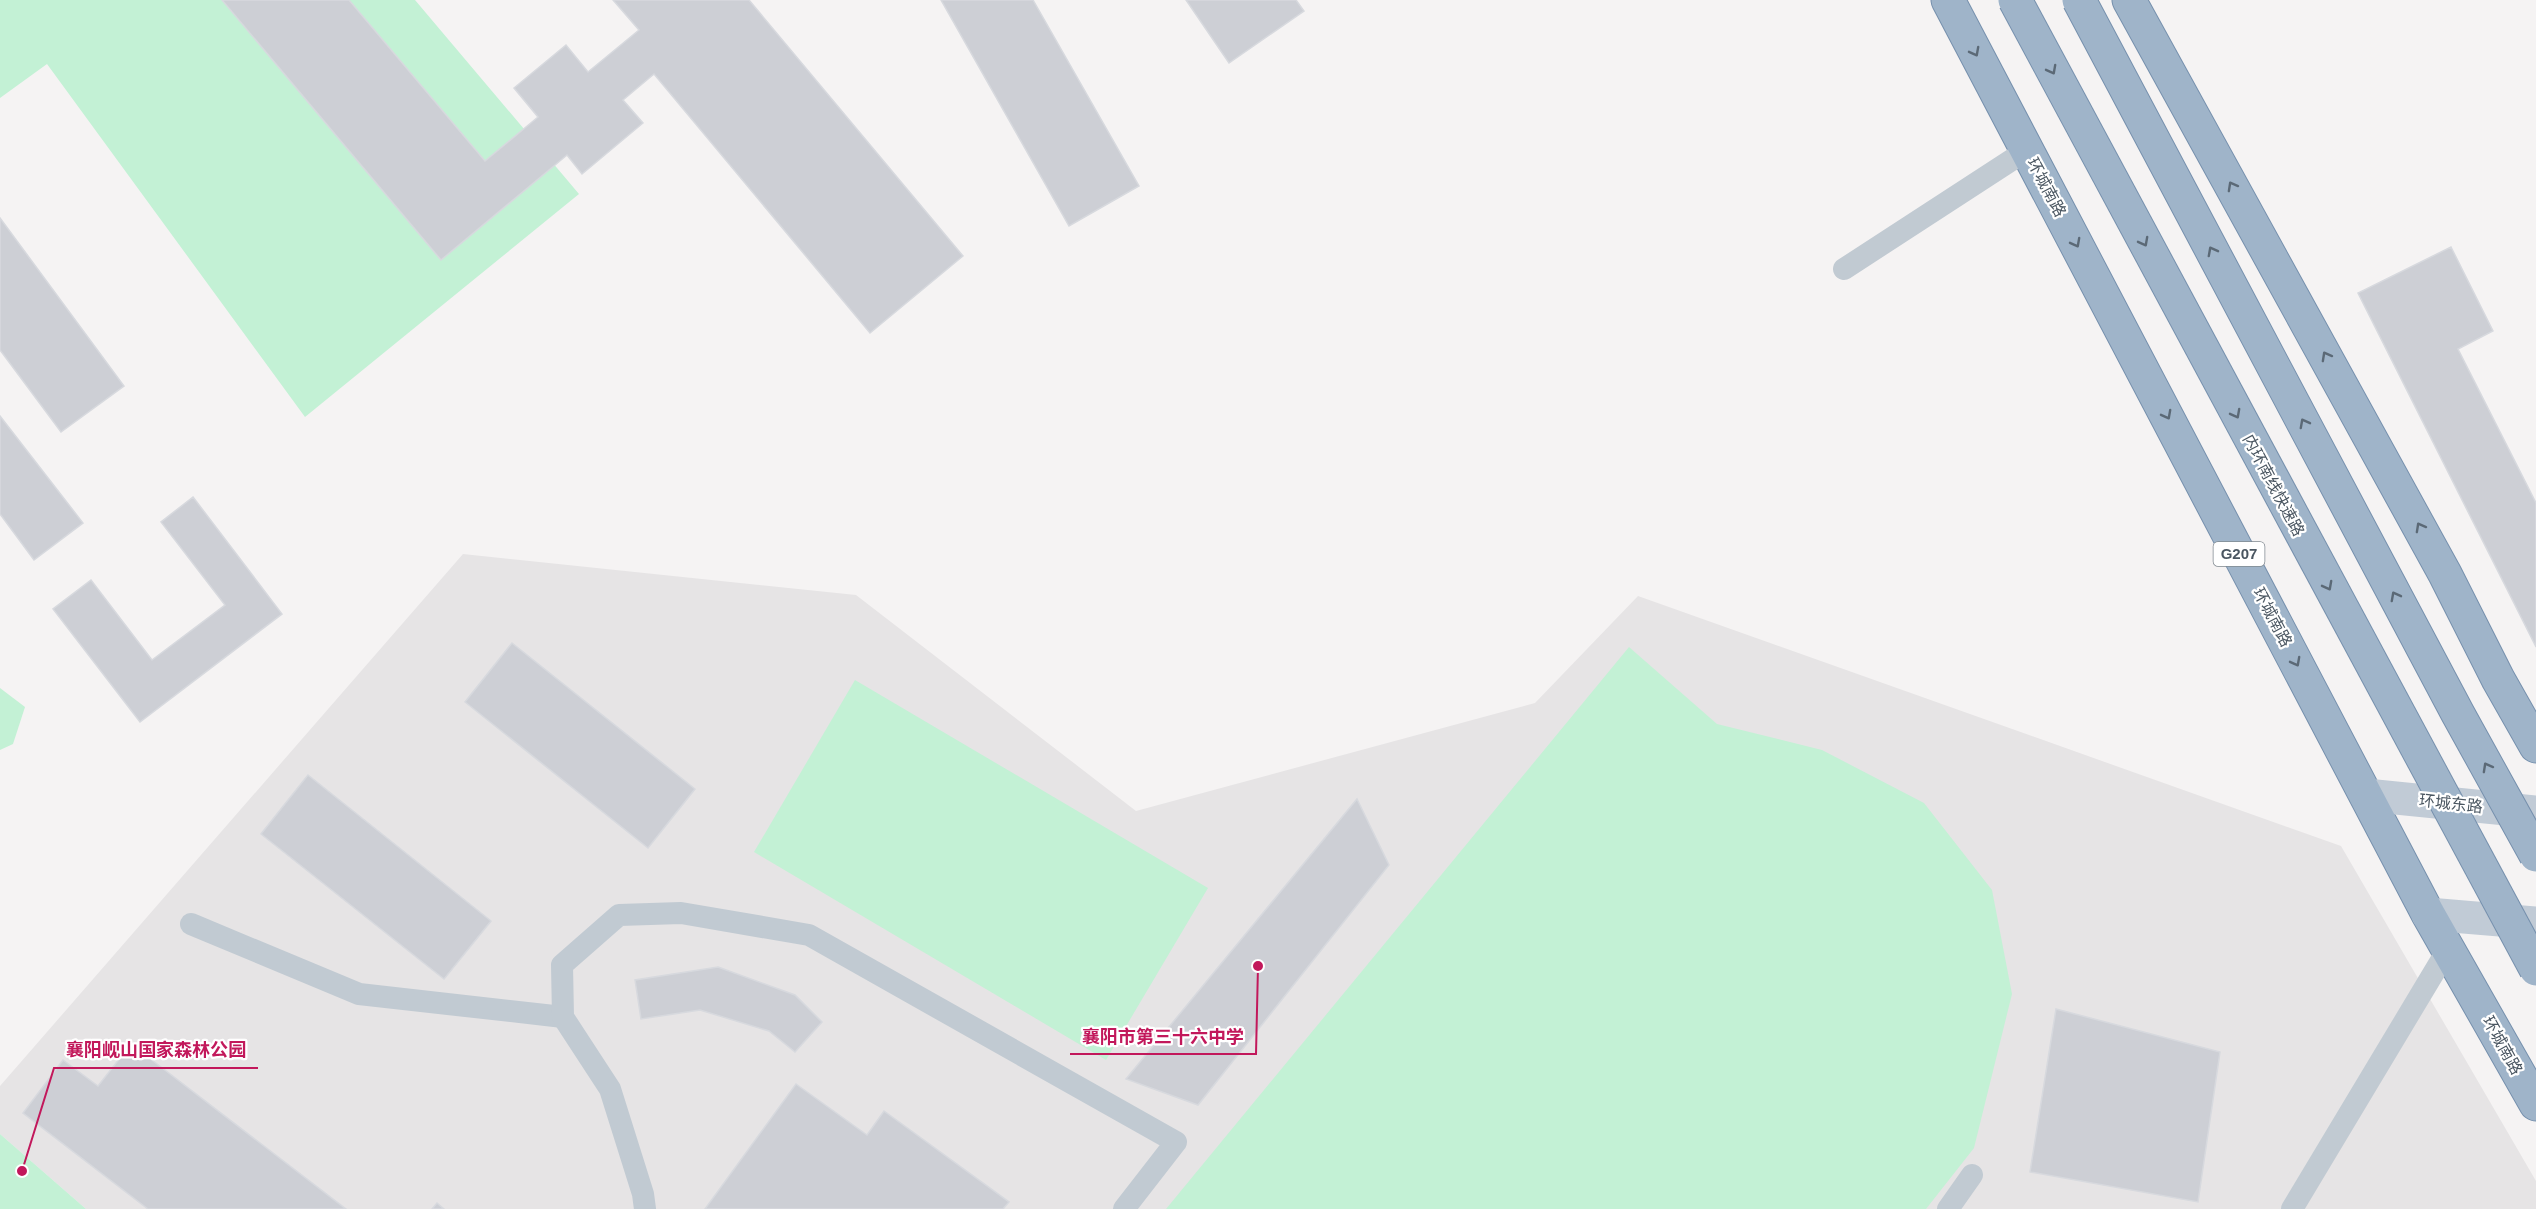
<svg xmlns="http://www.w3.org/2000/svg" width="2536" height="1209" font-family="Helvetica,'Noto Sans SC',sans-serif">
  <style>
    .education { fill: #e6e4e5 }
    .green { fill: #c3f1d5 }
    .building { fill: #cdcfd5; stroke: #d7d9de; stroke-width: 1.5 }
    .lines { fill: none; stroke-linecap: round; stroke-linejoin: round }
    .trunk-casing { stroke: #7690ad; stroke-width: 35 }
    .service { stroke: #c1cad2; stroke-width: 22 }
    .secondary { stroke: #c1cbd6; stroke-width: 33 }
    .trunk { stroke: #9fb4c9; stroke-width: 33 }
    .trunk-bridge-casing { stroke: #7690ad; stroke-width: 35; stroke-linecap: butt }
    .trunk-bridge { stroke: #9fb4c9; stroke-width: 33 }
    .oneway { stroke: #5b6976 }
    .labels { text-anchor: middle; stroke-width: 4.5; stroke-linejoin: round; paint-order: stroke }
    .shield { fill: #fff; stroke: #808990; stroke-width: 1.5 }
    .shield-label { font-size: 15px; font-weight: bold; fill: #4a5661 }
    .street-label { font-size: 16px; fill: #4a5661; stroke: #fff }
    .leader { fill: none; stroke: #c2185b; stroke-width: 2 }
    .callout-dot { fill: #c2185b; stroke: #fff; stroke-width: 2 }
    .callout-label { font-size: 18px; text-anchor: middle; font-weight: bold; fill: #c2185b; stroke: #fff; stroke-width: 4.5; stroke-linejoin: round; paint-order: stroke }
  </style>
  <rect width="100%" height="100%" fill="#f5f3f3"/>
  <!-- education -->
  <path class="education" d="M463 554 856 595 1136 811 1535 703 1638 596 2341 846 2536 1181V1209H86L0 1134V1086Z"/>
  <!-- green -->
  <g class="green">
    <path d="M0 0H415L579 194 305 417 47 64 0 98Z"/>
    <path d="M1629 647 1717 724 1822 750 1924 803 1992 890 2012 994 1974 1148 1926 1209H1166Z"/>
    <path d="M855 680 1208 888 1106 1060 754 852Z"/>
    <path d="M0 688 25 707 13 744 0 750Z"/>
    <path d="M0 1134 86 1209H0Z"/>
  </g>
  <!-- building -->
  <g class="building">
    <path d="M222 0H349L485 161 538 117 514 88 566 45 588 72 639 30 613 0H749L963 256 870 333 654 74 623 100 643 123 582 174 567 155 441 260Z"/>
    <path d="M941 0H1033L1139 186 1069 226Z"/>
    <path d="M1186 0H1296L1304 11 1229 63Z"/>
    <path d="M0 218 124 386 61 432 0 350Z"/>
    <path d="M2451 247 2493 331 2458 349 2536 503V647L2358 293Z"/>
    <path d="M0 416 83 523 34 560 0 514Z"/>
    <path d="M193 497 282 614 140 722 53 609 91 580 152 660 225 605 161 522Z"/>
    <path d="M512 643 695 789 648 848 465 702Z"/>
    <path d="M308 775 491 921 444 979 261 834Z"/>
    <path d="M1357 799 1389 865 1198 1105 1126 1079Z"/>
    <path d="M718 967 795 995 822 1022 795 1052 769 1031 700 1010 641 1019 635 980Z"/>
    <path d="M2056 1009 2220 1052 2198 1202 2030 1172Z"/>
    <path d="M131 1044 346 1209H148L23 1113 63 1060 98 1086Z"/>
    <path d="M796 1084 867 1135 884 1111 1009 1202 1003 1209H705Z"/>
    <path d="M437 1203 444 1209H432Z"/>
  </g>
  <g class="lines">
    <defs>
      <g id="trunk">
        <path d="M1948 0 2428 914 2536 1104"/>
        <path d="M2129 0 2445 574 2498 679 2536 746"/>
      </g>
    </defs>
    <!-- trunk casing -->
    <use href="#trunk" class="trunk-casing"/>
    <!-- service -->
    <g class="service">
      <path d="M1844 269 2027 150"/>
      <path d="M191 924 359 994 563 1017"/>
      <path d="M645 1209 643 1194 610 1089 563 1017 562 965 619 915 681 913 809 935 1176 1142 1124 1209"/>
      <path d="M1948 1209 1972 1175"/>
      <path d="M2292 1209 2448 949"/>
    </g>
    <!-- secondary -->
    <g class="secondary">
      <path d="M2366 795 2536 812"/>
      <path d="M2428 914 2536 923"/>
    </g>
    <!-- trunk -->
    <use href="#trunk" class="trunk"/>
    <defs>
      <g id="trunk-bridge">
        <path d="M2015 0 2536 969"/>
        <path d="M2079 0 2458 714 2536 855"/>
      </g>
    </defs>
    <!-- trunk-bridge casing -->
    <use href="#trunk-bridge" class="trunk-bridge-casing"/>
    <!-- trunk-bridge -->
    <use href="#trunk-bridge" class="trunk-bridge"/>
  </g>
  <!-- one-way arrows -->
  <defs><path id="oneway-chevron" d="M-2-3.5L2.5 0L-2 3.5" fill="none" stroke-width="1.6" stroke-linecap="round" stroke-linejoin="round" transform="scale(1.5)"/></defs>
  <g class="oneway">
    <use href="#oneway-chevron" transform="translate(1975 52) rotate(62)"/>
    <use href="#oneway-chevron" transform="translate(2052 70) rotate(62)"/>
    <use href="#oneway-chevron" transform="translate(2232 186) rotate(-119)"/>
    <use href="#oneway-chevron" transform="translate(2144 242) rotate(62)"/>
    <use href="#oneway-chevron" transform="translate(2076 243) rotate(62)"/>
    <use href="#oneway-chevron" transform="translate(2212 251) rotate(-118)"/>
    <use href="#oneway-chevron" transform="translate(2326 356) rotate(-119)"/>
    <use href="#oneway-chevron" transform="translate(2236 414) rotate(62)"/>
    <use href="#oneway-chevron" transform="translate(2167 415) rotate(62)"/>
    <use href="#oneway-chevron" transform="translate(2304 423) rotate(-118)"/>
    <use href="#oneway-chevron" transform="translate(2420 527) rotate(-119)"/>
    <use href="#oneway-chevron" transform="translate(2328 586) rotate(62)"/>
    <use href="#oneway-chevron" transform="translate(2395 596) rotate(-118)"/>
    <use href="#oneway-chevron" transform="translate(2296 662) rotate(62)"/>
    <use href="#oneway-chevron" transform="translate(2487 767) rotate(-119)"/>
  </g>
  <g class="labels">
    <!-- shield labels -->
    <rect class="shield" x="2213.5" y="542" width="51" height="24" rx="4.5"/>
    <g class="shield-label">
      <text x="2239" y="559">G207</text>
    </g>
    <!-- street labels -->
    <g class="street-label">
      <text transform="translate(2047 187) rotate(62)" y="6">环城南路</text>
      <text transform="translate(2274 485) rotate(62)" y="6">内环南线快速路</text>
      <text transform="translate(2273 617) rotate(62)" y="6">环城南路</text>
      <text transform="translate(2451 803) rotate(6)" y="6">环城东路</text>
      <text transform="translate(2503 1045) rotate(61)" y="6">环城南路</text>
    </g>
  </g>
  <!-- callouts -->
  <path class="leader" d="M1258 966L1256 1054H1070M22 1171L54 1068H258"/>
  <g class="callout-dot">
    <circle cx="1258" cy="966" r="6"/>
    <circle cx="22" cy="1171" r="6"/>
  </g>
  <g class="callout-label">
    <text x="1163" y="1043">襄阳市第三十六中学</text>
    <text x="156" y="1056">襄阳岘山国家森林公园</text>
  </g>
</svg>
